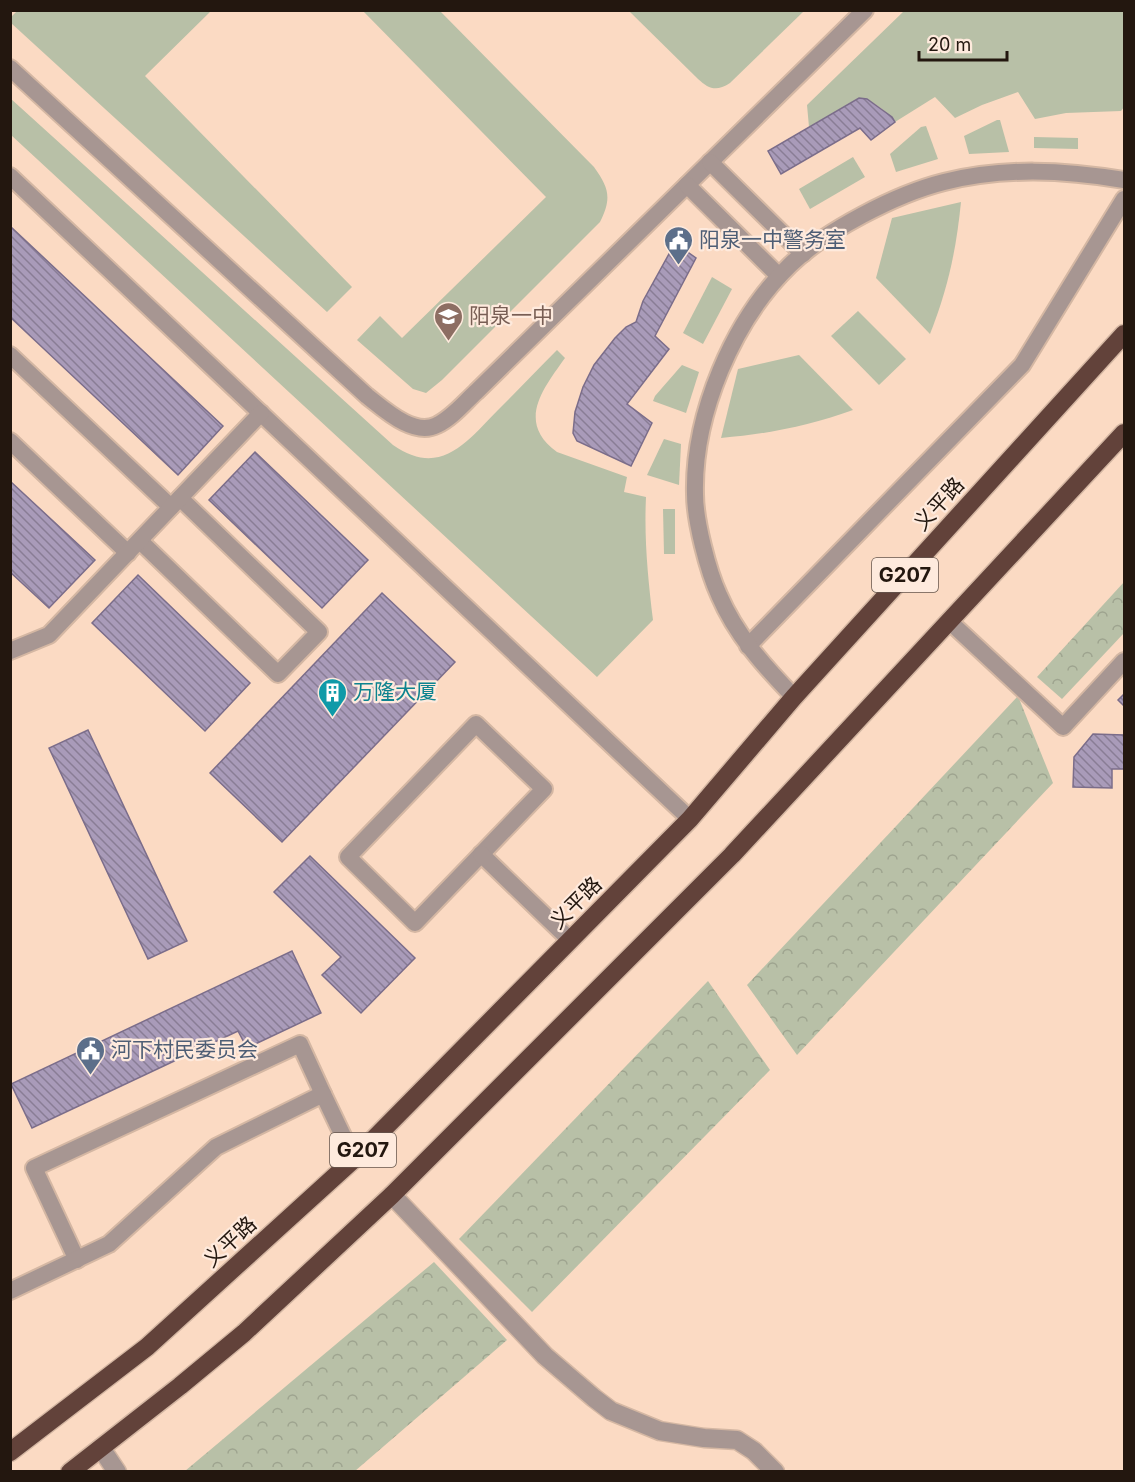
<svg xmlns="http://www.w3.org/2000/svg" width="1135" height="1482" font-family="Inter,'Noto Sans SC',sans-serif">
  <style>
    .grass { fill: #b8c0a7 }
    .forest { fill: url(#forest-crowns) }
    .building { fill: url(#building-back-hatch); stroke: #7b6d8a; stroke-width: 1.5 }
    .lines { fill: none; stroke-linecap: round; stroke-linejoin: round }
    .lane-casing { stroke: #d4b7a3; stroke-width: 20 }
    .street-casing { stroke: #d4b7a3; stroke-width: 21 }
    .highway-casing { stroke: #d4b7a3; stroke-width: 21 }
    .lane { stroke: #a79692; stroke-width: 16 }
    .street { stroke: #a79692; stroke-width: 18 }
    .highway { stroke: #62423a; stroke-width: 18 }
    .labels { text-anchor: middle; stroke-width: 4.5; stroke-linejoin: round; paint-order: stroke }
    .shield { fill: #feeadd; stroke: #65564d; stroke-width: 1.5 }
    .shield-label { font-size: 20px; font-weight: bold; fill: #23170f }
    .service-label { font-size: 21px; fill: #4e5e75; stroke: #feeadd; text-anchor: start }
    .education-label { font-size: 21px; fill: #785e54; stroke: #feeadd; text-anchor: start }
    .street-label { font-size: 21px; fill: #23170f; stroke: #feeadd }
    .culture-label { font-size: 21px; fill: #0d838f; stroke: #feeadd; text-anchor: start }
  </style>
  <defs>
    <pattern id="forest-crowns" width="20" height="18" patternUnits="userSpaceOnUse" patternTransform="scale(1.5)"><rect width="20" height="18" fill="#b8c0a7"/><path d="M2 6a3 3 0 1 1 6 0M12 15a3 3 0 1 1 6 0" fill="none" stroke="#9ea48f"/></pattern>
    <pattern id="building-back-hatch" width="6" height="6" patternUnits="userSpaceOnUse" patternTransform="scale(1.5)"><rect width="6" height="6" fill="#a99bb9"/><path d="M-1 5l2 2M0 0l6 6M5-1l2 2" fill="none" stroke="#897d95"/></pattern>
  </defs>
  <rect width="100%" height="100%" fill="#fbdac3"/>
  <!-- grass -->
  <g class="grass">
    <path d="M17 11H211L145 76 352 287 327 312 11 23V17Z"/>
    <path d="M363 11H440L594 167C609 188 612 198 600 222L442 380 426 393 413 389 357 340 380 316 402 338 546 197Z"/>
    <path d="M629 11H804L730 83C716 92 709 89 698 79Z"/>
    <path d="M904 11H1124V107L1121 111 1066 113 1035 119 1018 92 982 105 955 118 935 97 895 122C888 112 872 100 859 98L809 127 807 105Z"/>
    <path d="M10 98 393 445C442 479 468 440 501 407 520 388 538 369 557 350L565 358C543 389 516 422 557 452L627 477 624 492 646 497C644 539 648 579 653 620L597 677 11 135Z"/>
    <path d="M997 120H1000L1009 152 969 154 964 136Z"/>
    <path d="M926 126 938 159 896 172 890 154 921 127Z"/>
    <path d="M1034 137 1078 138V149L1034 148Z"/>
    <path d="M853 157 865 177 810 209 799 189Z"/>
    <path d="M961 202C956 251 948 288 930 334L876 278 892 218Z"/>
    <path d="M712 277 732 289 703 344 683 333Z"/>
    <path d="M858 311 906 359 879 385 831 336Z"/>
    <path d="M799 355 853 410C808 426 768 434 721 438L738 369Z"/>
    <path d="M682 365 699 372 686 413 653 401 655 396Z"/>
    <path d="M664 439 681 444 679 485 647 475Z"/>
    <path d="M663 509H675V554H664Z"/>
  </g>
  <!-- forest -->
  <g class="forest">
    <path d="M1124 582V633L1062 699 1037 677Z"/>
    <path d="M1018 696 1053 783 797 1055 747 985Z"/>
    <path d="M708 981 770 1070 532 1312 459 1239Z"/>
    <path d="M434 1262 507 1340 355 1471H185Z"/>
  </g>
  <!-- building -->
  <g class="building">
    <path d="M859 98 867 99 892 117 895 122 871 140 860 128 781 174 768 151Z"/>
    <path d="M10 226 223 426 178 475 10 317Z"/>
    <path d="M675 243 696 258 655 336 669 349 627 404 652 423 631 466 577 441 573 433 575 412 583 387 594 365 615 338 626 327 636 322 643 301Z"/>
    <path d="M255 452 368 560 322 608 209 500Z"/>
    <path d="M10 481 95 560 49 608 10 572Z"/>
    <path d="M138 575 250 683 205 731 92 623Z"/>
    <path d="M382 593 455 662 282 842 210 773Z"/>
    <path d="M1124 694V706L1118 700Z"/>
    <path d="M88 730 187 941 148 959 49 748Z"/>
    <path d="M1093 734 1124 735V769H1112V788L1073 787 1074 757Z"/>
    <path d="M310 856 415 958 361 1013 322 975 341 957 274 892Z"/>
    <path d="M292 951 321 1013 247 1048 238 1031 32 1128 11 1084Z"/>
  </g>
  <g class="lines">
    <defs>
      <g id="lane">
        <path d="M10 68 367 396C385 410 414 437 437 425 452 418 464 403 476 392L865 10"/>
        <path d="M710 162 803 254"/>
        <path d="M10 176 690 819"/>
        <path d="M687 185 779 276"/>
        <path d="M10 355 171 507"/>
        <path d="M10 441 128 553"/>
        <path d="M140 541 278 674 319 632 180 498"/>
        <path d="M949 621 1063 727 1124 661"/>
        <path d="M748 646 1022 365 1124 199"/>
        <path d="M10 651 49 635 261 413"/>
        <path d="M794 697C764 666 736 635 719 595 708 571 695 521 695 494 693 415 733 320 790 265 825 231 896 194 944 182 1004 167 1064 170 1124 180"/>
        <path d="M476 724 544 789 415 923 348 857Z"/>
        <path d="M481 854 570 940"/>
        <path d="M77 1260 34 1168 300 1044 323 1094"/>
        <path d="M10 1291 109 1244 216 1147 323 1094 354 1159"/>
      </g>
      <g id="street">
        <path d="M392 1195 545 1356 594 1398 611 1411 660 1431 704 1438 737 1440 754 1451 775 1472"/>
        <path d="M101 1448 117 1472"/>
      </g>
      <g id="highway">
        <path d="M10 1452 147 1347 354 1159 690 819 794 697 1124 334"/>
        <path d="M70 1472 180 1386 244 1333 392 1195 732 855 1124 433"/>
      </g>
    </defs>
    <!-- lane casing -->
    <use href="#lane" class="lane-casing"/>
    <!-- street casing -->
    <use href="#street" class="street-casing"/>
    <!-- highway casing -->
    <use href="#highway" class="highway-casing"/>
    <!-- lane -->
    <use href="#lane" class="lane"/>
    <!-- street -->
    <use href="#street" class="street"/>
    <!-- highway -->
    <use href="#highway" class="highway"/>
  </g>
  <!-- icons -->
  <defs>
    <symbol id="civic-pin" viewBox="-11 -11 22 30"><path d="M0 17L-7.5 6A9.5 9.5 0 1 1 7.5 6Z" fill="#5c6f8a" stroke="#feeadd"/><path d="M-.6-6.5H3V-4.5H.6V-3L4-1V1h2V6H-6V1h2V-1L-.6-3ZM-1.2 2.5V6h2.4V2.5Z" fill="#fff"/></symbol>
    <symbol id="school-pin" viewBox="-11 -11 22 30"><path d="M0 17L-7.5 6A9.5 9.5 0 1 1 7.5 6Z" fill="#8d6e63" stroke="#feeadd"/><path d="M0-5L7-2L0 1L-7-2ZM-4 1L0 2.5L4 1V4Q0 6-4 4Z" fill="#fff"/></symbol>
    <symbol id="building-pin" viewBox="-11 -11 22 30"><path d="M0 17L-7.5 6A9.5 9.5 0 1 1 7.5 6Z" fill="#0f9aa8" stroke="#feeadd"/><path d="M-4-6H4V6H1V3H-1V6H-4ZM-2.5-4.3h1.7v1.8h-1.7ZM.8-4.3h1.7v1.8H.8ZM-2.5-1h1.7V.8h-1.7ZM.8-1h1.7V.8H.8Z" fill="#fff"/></symbol>
  </defs>
  <g fill-rule="evenodd">
    <use href="#civic-pin" x="662" y="224" width="33" height="45"/>
    <use href="#school-pin" x="432" y="300" width="33" height="45"/>
    <use href="#building-pin" x="316" y="676" width="33" height="45"/>
    <use href="#civic-pin" x="74" y="1034" width="33" height="45"/>
  </g>
  <g class="labels">
    <!-- shield labels -->
    <g class="shield">
      <rect x="872" y="558" width="66" height="34" rx="4.5"/>
      <rect x="330" y="1133" width="66" height="34" rx="4.5"/>
    </g>
    <g class="shield-label">
      <text x="905" y="582">G207</text>
      <text x="363" y="1157">G207</text>
    </g>
    <!-- service labels -->
    <g class="service-label">
      <text x="699" y="247">阳泉一中警务室</text>
      <text x="111" y="1057">河下村民委员会</text>
    </g>
    <!-- education labels -->
    <g class="education-label">
      <text x="469" y="323">阳泉一中</text>
    </g>
    <!-- street labels -->
    <g class="street-label">
      <text transform="translate(939 504) rotate(-48)" y="7">义平路</text>
      <text transform="translate(576 903) rotate(-45)" y="7">义平路</text>
      <text transform="translate(230 1242) rotate(-43)" y="7">义平路</text>
    </g>
    <!-- culture labels -->
    <g class="culture-label">
      <text x="353" y="699">万隆大厦</text>
    </g>
  </g>
  <!-- border -->
  <rect width="1135" height="1482" fill="none" stroke="#23170f" stroke-width="24"/>
  <!-- scale -->
  <path d="M919 51v9h88v-9" fill="none" stroke="#23170f" stroke-width="3"/>
  <text x="928" y="51" font-size="18" fill="#23170f" stroke="#feeadd" stroke-width="4.5" paint-order="stroke">20 m</text>
</svg>
